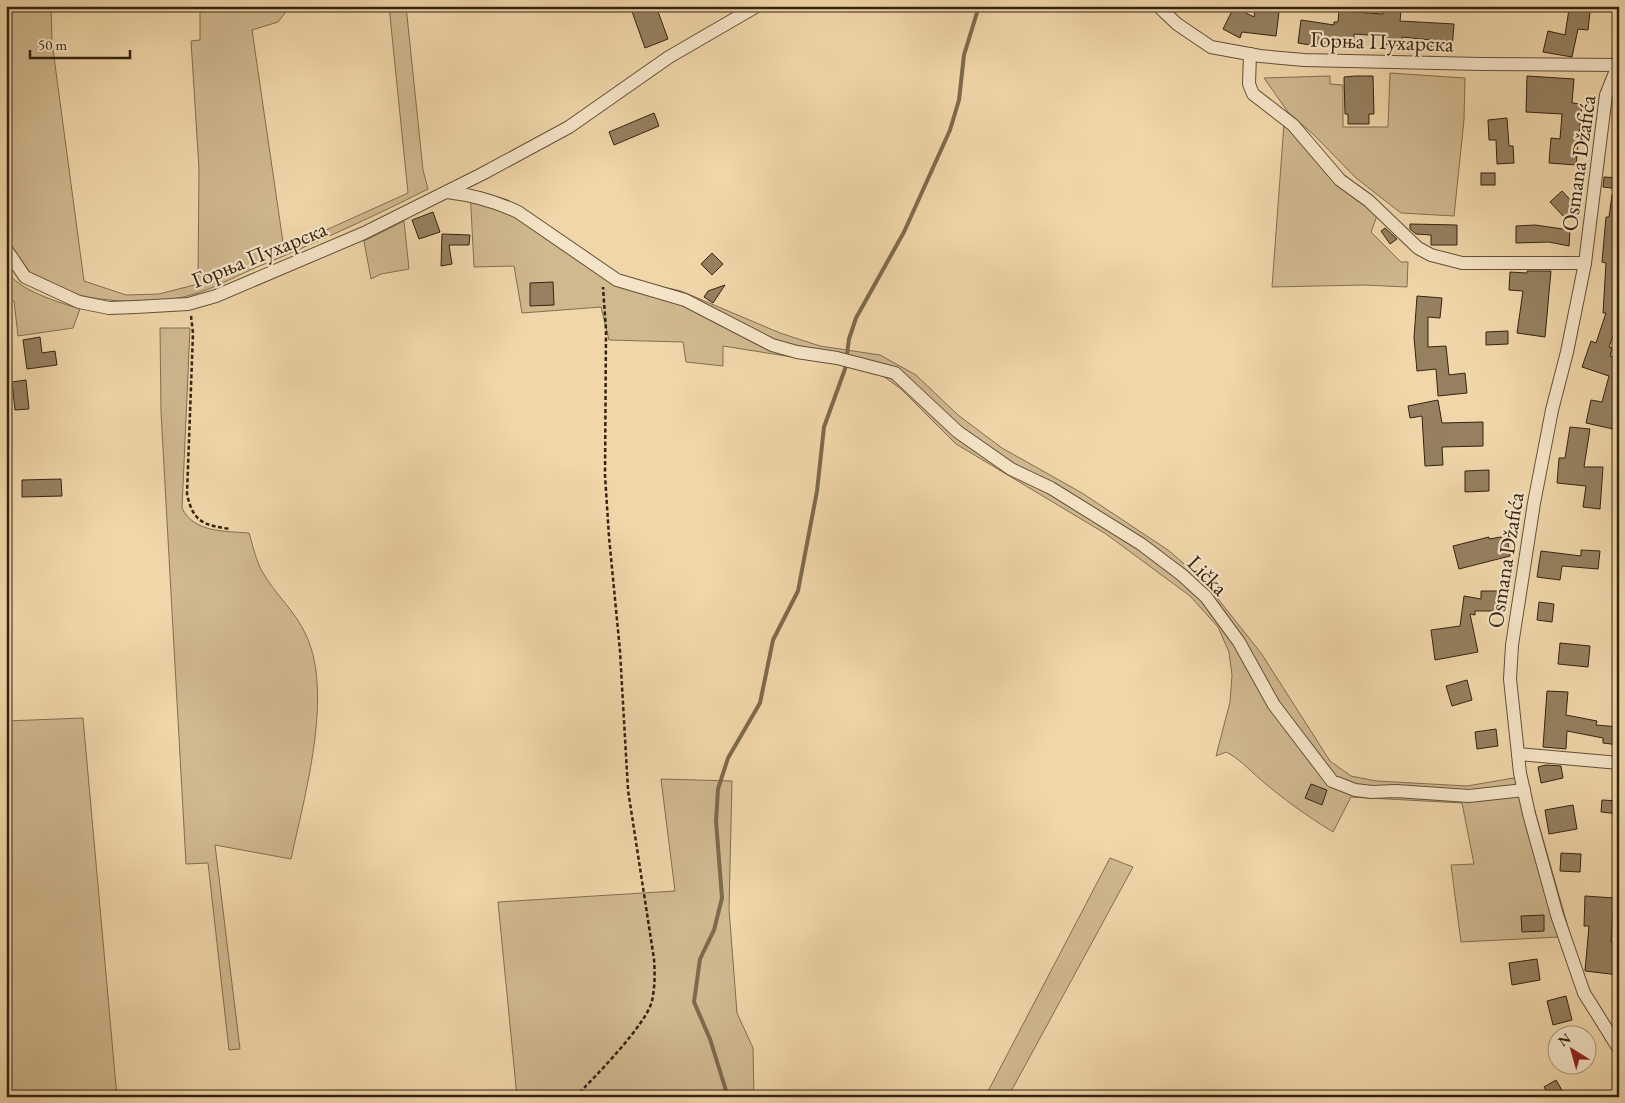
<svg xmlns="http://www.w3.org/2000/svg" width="1625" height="1103" font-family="'EB Garamond',serif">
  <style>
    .green { fill: #d0b88f; stroke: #826e50 }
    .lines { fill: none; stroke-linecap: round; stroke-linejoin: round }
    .stream { stroke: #7e6a4d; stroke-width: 4 }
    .building { fill: #968060; stroke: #342311 }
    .street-casing { stroke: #635037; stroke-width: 14 }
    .path { stroke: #342311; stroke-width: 2.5; stroke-dasharray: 4 2.5; stroke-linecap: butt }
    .street { stroke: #f5e4c7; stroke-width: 12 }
    .labels { text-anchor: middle; stroke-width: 4.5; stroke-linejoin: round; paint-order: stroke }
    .street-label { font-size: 22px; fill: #342311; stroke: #f5e4c7 }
  </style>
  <rect width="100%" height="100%" fill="#f0d6a9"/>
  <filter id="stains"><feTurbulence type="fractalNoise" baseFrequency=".004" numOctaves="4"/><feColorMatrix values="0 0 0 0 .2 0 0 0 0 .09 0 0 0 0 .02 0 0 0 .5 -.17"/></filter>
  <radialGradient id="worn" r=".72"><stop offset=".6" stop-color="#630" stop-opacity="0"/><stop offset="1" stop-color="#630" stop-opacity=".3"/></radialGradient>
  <!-- green -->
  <g class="green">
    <path d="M6 6H51L52 42 84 281 126 295 159 294 198 284 199 169 191 41 200 40V6H285V13L278 22 252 30 284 249 408 193 389 6H406L423 170 428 189C371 218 313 244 255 268 234 277 213 289 191 295 150 307 72 303 36 277 22 267 13 254 6 239Z"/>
    <path d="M1390 73 1465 78 1464 120 1454 216 1401 213 1356 178 1314 135 1288 112 1264 78 1330 76V84L1343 85V127H1388Z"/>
    <path d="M1284 124 1378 213 1371 232 1401 262H1408L1407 287 1364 285 1272 287Z"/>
    <path d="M470 189 508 200 530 218 624 278 681 291 780 333 820 346 880 355 916 375 958 415 1002 448 1082 493 1168 550 1203 580 1261 653 1330 761 1351 776 1376 781 1467 786 1525 776 1570 934 1559 937 1461 942 1451 865 1474 864 1462 803 1351 797 1333 832C1307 816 1283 799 1260 779 1248 769 1240 759 1226 752L1216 756 1230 702 1232 675 1229 652 1218 627 1190 596 1106 534 956 444 901 389 883 376 843 365 723 346V366L686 362 683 342 609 340 601 307 522 313 514 266 474 267Z"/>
    <path d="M404 221 409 269 381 274 371 279 364 241Z"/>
    <path d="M6 270C18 291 59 302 80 309L73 328 18 336 14 301 6 300Z"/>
    <path d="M160 328H190L182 508C194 533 225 531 249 533 253 546 256 561 263 573 275 594 296 612 306 635 334 694 304 798 291 859L215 845 240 1049 229 1050 208 863 186 864 161 412Z"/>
    <path d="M83 718 117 1097H6V721Z"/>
    <path d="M661 779 732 781 729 909 737 1013 753 1048 754 1097H517L498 902 675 891Z"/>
    <path d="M1110 858 1133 867 1008 1097H985Z"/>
  </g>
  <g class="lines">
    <!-- stream -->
    <path class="stream" d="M728 1097 710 1039 694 1002 700 959 714 930 722 898 716 821 718 789 728 758 760 703 773 640 798 591 817 491 824 427 845 369 849 339 856 318 904 232 950 130 959 100 964 55 979 6"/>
  </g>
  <!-- building -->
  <g class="building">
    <path d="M630 6H656L668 39 645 48Z"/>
    <path d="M1234 7 1254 17 1255 9 1279 12 1276 36 1242 32 1240 38 1223 29Z"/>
    <path d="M1384 9 1401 11 1400 21 1454 24 1452 49 1430 48 1431 40 1402 37V46L1381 44 1382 36 1354 34V45L1316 46 1298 43 1301 20 1334 25V22H1338L1339 11 1383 14Z"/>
    <path d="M1569 9 1590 12 1588 30 1578 29 1572 57 1543 52 1548 31 1565 35Z"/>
    <path d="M1355 76H1373L1374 114H1369V124H1348V114H1345L1344 77Z"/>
    <path d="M1527 76 1574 79 1572 103 1582 104 1576 165 1549 163 1551 138 1560 139 1562 114 1526 112Z"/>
    <path d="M654 113 659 126 614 145 609 132Z"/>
    <path d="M1507 118 1509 146H1513L1514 163 1497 164 1496 140H1489L1488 120Z"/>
    <rect x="1481" y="173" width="14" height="12"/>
    <path d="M1604 177 1619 178V189L1603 187Z"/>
    <path d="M1562 191 1577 207 1576 219 1565 218 1550 202Z"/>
    <path d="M1612 195H1619V318L1609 347 1612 348 1610 356 1613 357 1615 352H1619V406L1613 429 1586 423 1591 400 1602 402 1609 376 1582 367 1591 341 1596 343 1606 313H1603L1606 263 1602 262 1606 217H1609Z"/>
    <path d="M433 212 440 232 419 239 412 220Z"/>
    <path d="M1410 224 1457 225V245H1431V235L1416 234 1410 229Z"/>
    <path d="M1535 225 1570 230 1569 246 1549 242 1516 243V226Z"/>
    <path d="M1385 228 1397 239 1390 244 1381 231Z"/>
    <path d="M442 234 470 235 469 245H449L452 264 441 266Z"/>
    <path d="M712 253 723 264 712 275 701 264Z"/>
    <path d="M1527 271H1551L1545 337 1517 333 1523 291 1509 290 1510 272 1527 273Z"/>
    <path d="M553 282 554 305 530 306V283Z"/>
    <path d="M725 285 713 303 704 297 708 291Z"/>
    <path d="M1417 296 1442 298 1440 318 1428 317V347L1446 346 1449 375 1465 373 1467 393 1438 396 1436 369 1417 371 1414 338Z"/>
    <path d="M1508 331V344L1486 345V332Z"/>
    <path d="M40 337 42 353 55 351 57 365 27 369 23 340Z"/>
    <path d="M26 380 29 409 15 410 12 382Z"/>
    <path d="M1438 400 1442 423 1483 422V446L1442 447 1443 465 1425 466 1422 416 1410 418 1408 406Z"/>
    <path d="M1570 427 1590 429 1584 467H1603L1600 509 1583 507 1586 486 1557 483 1559 458H1565Z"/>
    <path d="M1489 470V491L1465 492V471Z"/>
    <path d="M61 479 62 496 22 497V480Z"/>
    <path d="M1507 536 1510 556 1459 569 1453 546 1489 537V539Z"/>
    <path d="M1581 550 1600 551 1598 569 1562 566 1560 580 1537 577 1541 551 1581 556Z"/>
    <path d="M1481 591H1499L1498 611H1475V615L1470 614 1478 652 1435 660 1431 630 1460 626 1464 596 1481 599Z"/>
    <path d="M1539 602 1554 604 1552 622 1537 620Z"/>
    <path d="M1560 643 1590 646 1588 667 1558 664Z"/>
    <path d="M1467 680 1472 700 1452 706 1446 686Z"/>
    <path d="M1547 691 1568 692 1566 715 1597 721 1596 725 1619 727V745L1603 743V738L1567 731 1566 749 1543 747Z"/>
    <path d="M1496 729 1498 746 1477 749 1475 732Z"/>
    <path d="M1546 765 1561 766 1563 778 1541 783 1538 767Z"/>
    <path d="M1311 784 1327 790 1322 805 1305 798Z"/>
    <path d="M1602 800 1619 801V814L1601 812Z"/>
    <path d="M1573 805 1577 829 1549 834 1545 810Z"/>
    <path d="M1561 853 1581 854 1580 872 1560 871Z"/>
    <path d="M1585 896 1614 898 1611 942 1619 943V975L1585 971 1589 926H1584Z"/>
    <path d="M1544 915V931L1522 932 1521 916Z"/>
    <path d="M1537 959 1540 980 1512 985 1509 963Z"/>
    <path d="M1566 996 1572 1020 1553 1025 1547 1001Z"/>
    <path d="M1556 1080 1566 1097H1550L1544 1087Z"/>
  </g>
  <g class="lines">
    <defs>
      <g id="street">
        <path d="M1158 6 1177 24 1211 47 1260 56 1304 60 1481 64 1619 65"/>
        <path d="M1250 54 1249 84 1253 94 1293 125 1340 180 1369 201 1418 248 1431 255 1462 263H1585"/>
        <path d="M1619 63 1606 95 1585 263 1567 352 1552 410 1534 503 1512 645 1510 679 1520 773 1529 814 1557 915 1584 993 1619 1049"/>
        <path d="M447 192C472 195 495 201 518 212L617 280 685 300 772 345 797 352 837 358 895 373 958 432 981 448 1011 469 1051 488 1141 544 1182 575 1206 597 1239 642 1274 705 1332 781 1355 790 1372 792 1396 791 1469 796 1524 790"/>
        <path d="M6 249 25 277 79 302 109 308 136 307 188 304 216 296 364 233 482 174 569 127 669 57 757 6"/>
        <path d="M1518 754 1619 763"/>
      </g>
    </defs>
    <!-- street casing -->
    <use href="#street" class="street-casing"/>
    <!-- path -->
    <g class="path">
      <path d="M191 316 193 333 187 494C193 522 203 525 230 529"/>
      <path d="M575 1097C594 1078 646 1025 652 1001 655 987 655 973 654 959L628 790 620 651 609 537 605 475 606 330 603 287"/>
    </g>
    <!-- street -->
    <use href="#street" class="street"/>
  </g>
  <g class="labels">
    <!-- street labels -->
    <g class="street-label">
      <text transform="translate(1382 41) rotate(2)" y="8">Горња Пухарска</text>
      <text transform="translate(1578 163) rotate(-82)" y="8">Osmana Džafića</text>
      <text transform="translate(259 254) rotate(-22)" y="8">Горња Пухарска</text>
      <text transform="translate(1505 560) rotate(-81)" y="8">Osmana Džafića</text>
      <text transform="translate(1208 575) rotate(45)" y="8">Lička</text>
    </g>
  </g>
  <!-- margin -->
  <rect width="1625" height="1103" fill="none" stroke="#f0d6a9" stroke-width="25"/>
  <rect x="8" y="8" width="1610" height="1088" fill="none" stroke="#342311" stroke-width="2.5"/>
  <rect x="12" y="12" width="1600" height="1078" fill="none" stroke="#342311"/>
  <!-- north arrow -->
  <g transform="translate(1572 1050) rotate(323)"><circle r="24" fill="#f5e4c7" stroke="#a8977e"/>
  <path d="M0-4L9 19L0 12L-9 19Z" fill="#8f2418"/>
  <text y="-8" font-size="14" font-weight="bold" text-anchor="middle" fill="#342311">N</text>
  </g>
  <!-- scale -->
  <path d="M30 50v8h100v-8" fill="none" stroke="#342311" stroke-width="2.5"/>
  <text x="38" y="50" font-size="15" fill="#342311" stroke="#f5e4c7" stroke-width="4" paint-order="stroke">50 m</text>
  <rect width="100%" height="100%" filter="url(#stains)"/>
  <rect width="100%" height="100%" fill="url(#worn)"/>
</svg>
